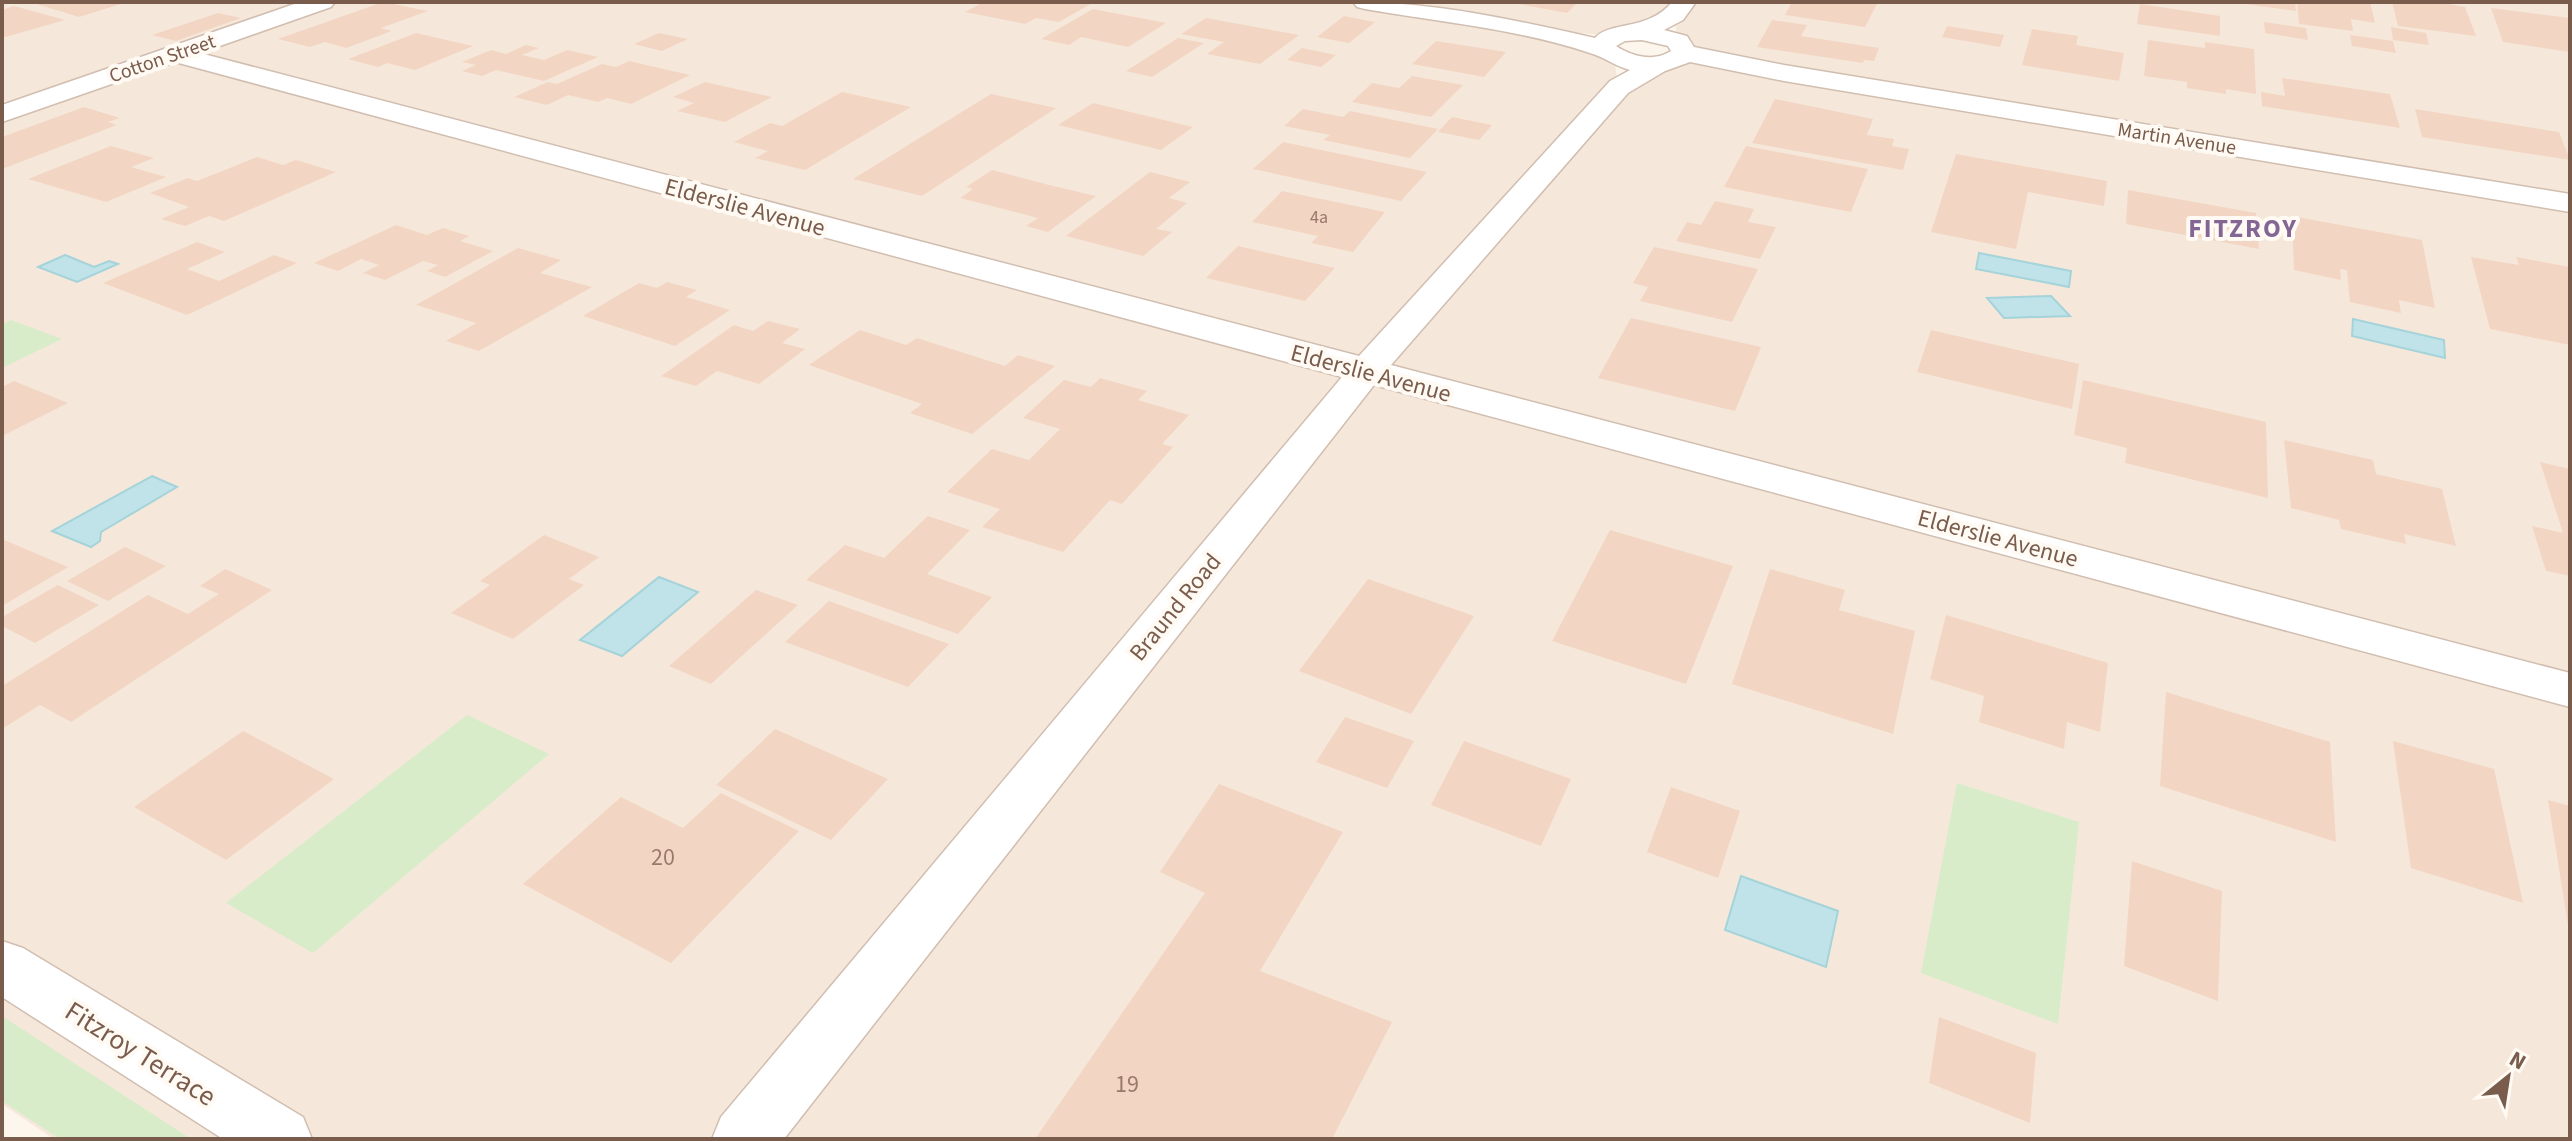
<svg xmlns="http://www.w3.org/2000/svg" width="2572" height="1141" font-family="'Source Sans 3',sans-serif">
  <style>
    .residential { fill: #f5e8da; fill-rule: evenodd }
    .green { fill: #d8ecc9 }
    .water { fill: #bfe3e8; stroke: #a5d3da; stroke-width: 2 }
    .building { fill: #f3d5c3 }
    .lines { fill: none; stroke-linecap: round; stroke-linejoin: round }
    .minor-casing { stroke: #d1beb0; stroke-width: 3 }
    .minor { fill: #fff; fill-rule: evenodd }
    .labels { text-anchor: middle; stroke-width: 8; stroke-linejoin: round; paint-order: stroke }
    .far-number-label { font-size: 18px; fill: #987a6a }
    .far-street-label { font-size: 20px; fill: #7a5c4d; stroke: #fffaf3 }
    .street-label { font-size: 24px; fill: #7a5c4d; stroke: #fffaf3 }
    .near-number-label { font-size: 24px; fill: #987a6a }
    .far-district-label { font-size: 26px; font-weight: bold; letter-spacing: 2px; fill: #846695; stroke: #fffaf3 }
    .near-street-label { font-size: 28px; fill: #7a5c4d; stroke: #fffaf3 }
  </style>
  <rect width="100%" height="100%" fill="#fdf6ec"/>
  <!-- residential -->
  <path class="residential" d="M2 2H2570V1139H54L2 1104V114L22 106 2 100ZM1674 16 1678 41 1685 53 1772 72 1674 61 1618 86 1614 57 1525 29 1615 36Z"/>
  <!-- green -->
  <g class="green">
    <path d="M11 320 62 339 2 368V324Z"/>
    <path d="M467 715 549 754 313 953 226 903Z"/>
    <path d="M1957 783 2079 822 2058 1024 1921 973Z"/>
    <path d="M2 1016 191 1139H60L2 1101Z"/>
  </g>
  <!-- water -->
  <g class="water">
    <path d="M1979 253 2071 271 2069 287 1976 269Z"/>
    <path d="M65 255 94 267 109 261 118 264 77 282 38 267Z"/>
    <path d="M2051 296 2070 316 2004 318 1987 298Z"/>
    <path d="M2353 319 2444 340 2445 358 2352 336Z"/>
    <path d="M152 476 177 487 101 532 100 541 91 547 52 531Z"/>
    <path d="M659 577 698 592 622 656 580 640Z"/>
    <path d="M1741 876 1838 911 1826 967 1725 930Z"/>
  </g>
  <!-- building -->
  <g class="building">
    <path d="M30 2H124V3L79 17Z"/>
    <path d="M383 2 428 11 381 28 392 31 346 48 325 42 310 47 278 39Z"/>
    <path d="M984 2H1094L1059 22 1036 18 1025 24 965 12Z"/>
    <path d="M1508 2H1578L1567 13Z"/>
    <path d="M1792 2H1878L1865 27 1785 15Z"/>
    <path d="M2245 2H2295L2296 11 2245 4Z"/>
    <path d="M2297 2H2370L2375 23 2351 19 2353 31 2299 24Z"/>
    <path d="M2392 2H2438L2465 7 2476 36 2398 26Z"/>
    <path d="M2140 4 2220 16V36L2137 24Z"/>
    <path d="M14 6 65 20 2 38V10Z"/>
    <path d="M2491 8 2570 18V52L2503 42Z"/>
    <path d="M1093 9 1166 23 1128 47 1081 37 1069 45 1041 39Z"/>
    <path d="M218 13 241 18 176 41 152 35Z"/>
    <path d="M1344 16 1375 22 1349 43 1317 37Z"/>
    <path d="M1206 18 1299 35 1260 64 1207 54 1224 42 1181 34Z"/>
    <path d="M1772 20 1807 25 1801 36 1879 48 1874 61 1864 60 1863 63 1757 47Z"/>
    <path d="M2264 22 2306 28 2308 40 2265 33Z"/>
    <path d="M1947 26 2004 35 2000 47 1942 37Z"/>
    <path d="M2391 27 2426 33 2429 45 2393 40Z"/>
    <path d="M2032 29 2078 36 2076 45 2124 53 2119 81 2022 65Z"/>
    <path d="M416 33 473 46 415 70 387 63 378 67 348 59Z"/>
    <path d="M659 33 688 39 662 51 634 44Z"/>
    <path d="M2350 35 2393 41 2396 53 2352 46Z"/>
    <path d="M1178 38 1204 43 1152 77 1126 71Z"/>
    <path d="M2148 40 2205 48V42L2254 49 2256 94 2226 89V94L2187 88V82L2144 76Z"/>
    <path d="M1436 41 1506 52 1484 77 1412 64Z"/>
    <path d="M526 45 539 48 522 55 544 60 567 50 598 57 544 81 496 70 482 76 462 71 476 65 462 62 491 50 506 54Z"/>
    <path d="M1302 48 1336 55 1321 67 1287 60Z"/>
    <path d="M629 61 690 75 631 104 607 98 598 102 568 95 547 105 514 97 548 82 557 84 602 64 616 67Z"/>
    <path d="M1412 76 1463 85 1431 117 1352 102 1372 83 1399 88Z"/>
    <path d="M2282 78 2390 94 2400 128 2262 106 2261 92 2285 96Z"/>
    <path d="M705 82 772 97 725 122 677 111 694 103 673 97Z"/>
    <path d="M842 92 911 107 805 170 755 158 768 151 734 142 770 123 782 126Z"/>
    <path d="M991 94 1056 108 922 196 853 179Z"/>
    <path d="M1775 99 1873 119 1867 135 1894 139 1892 146 1909 149 1903 170 1752 143Z"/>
    <path d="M1093 103 1193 127 1161 150 1058 125Z"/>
    <path d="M84 107 120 118 108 122 117 125 2 169V137Z"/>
    <path d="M1303 109 1343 117 1350 111 1438 129 1410 158 1323 140 1330 135 1284 126Z"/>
    <path d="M2415 109 2559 132 2570 160 2422 137Z"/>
    <path d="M1452 117 1492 125 1479 140 1438 132Z"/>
    <path d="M1283 142 1427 172 1401 201 1253 169Z"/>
    <path d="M111 146 154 158 131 167 166 177 106 202 28 179Z"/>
    <path d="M1746 146 1868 169 1851 212 1724 187Z"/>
    <path d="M1956 154 2107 181 2104 206 2028 192 2016 249 1931 232Z"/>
    <path d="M257 157 283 165 296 160 336 172 224 221 209 216 185 226 161 219 189 207 150 193 188 178 197 181Z"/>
    <path d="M992 170 1049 185 1096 196 1048 232 1026 226 1038 218 960 198 973 189 966 187Z"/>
    <path d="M1150 172 1190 182 1169 198 1187 203 1156 229 1172 232 1143 256 1066 236Z"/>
    <path d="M2128 190 2256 213 2259 249 2126 224Z"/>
    <path d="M1282 191 1336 202 1385 212 1353 252 1311 243 1318 236 1252 222Z"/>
    <path d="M1715 201 1754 209 1748 222 1776 227 1760 259 1676 241 1687 222 1701 225Z"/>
    <path d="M2292 216 2422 240 2435 308 2399 300 2401 313 2350 302 2347 270 2340 269 2341 280 2294 270Z"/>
    <path d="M396 225 427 235 443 228 469 236 460 241 493 251 445 277 427 271 438 265 423 261 385 280 363 273 379 265 361 259 338 271 314 263Z"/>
    <path d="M197 242 225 252 187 269 219 281 274 255 297 263 187 315 103 283Z"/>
    <path d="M1238 246 1335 268 1305 301 1206 278Z"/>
    <path d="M1654 247 1758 269 1732 322 1640 301 1648 287 1633 283Z"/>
    <path d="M518 248 561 260 540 273 592 287 479 351 446 341 476 323 416 305Z"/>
    <path d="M2471 257 2519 265 2516 257 2570 267V345L2490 329Z"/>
    <path d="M667 282 697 290 686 297 730 310 675 346 583 316 639 283 657 288Z"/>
    <path d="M1631 318 1761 347 1735 411 1598 378Z"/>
    <path d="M768 321 800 329 782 343 805 349 759 384 717 371 696 386 661 376 734 325 753 331Z"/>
    <path d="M860 330 906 345 917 338 1005 366 1018 355 1055 366 972 434 910 413 922 404 809 365Z"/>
    <path d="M1931 330 2079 364 2072 409 1917 372Z"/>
    <path d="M1100 378 1147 391 1138 400 1189 415 1162 444 1173 447 1122 504 1110 500 1063 552 982 527 1000 509 947 492 992 449 1029 460 1060 429 1023 418 1064 380 1091 387Z"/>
    <path d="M2083 380 2266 422 2268 498 2125 463 2127 448 2074 435Z"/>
    <path d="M14 381 68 403 2 436V387Z"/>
    <path d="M2284 440 2373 460 2376 474 2442 489 2456 546 2404 534 2406 544 2341 529 2339 520 2291 508Z"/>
    <path d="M2540 462 2570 469V576L2546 571 2532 526 2563 533Z"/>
    <path d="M928 516 970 530 927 574 992 597 958 634 806 580 845 545 884 558Z"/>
    <path d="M1610 530 1733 566 1686 684 1552 641Z"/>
    <path d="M544 535 599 557 569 579 584 585 513 639 451 613 490 585 480 581Z"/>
    <path d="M2 539 9 542 68 567 2 606Z"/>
    <path d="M125 547 166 566 108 601 67 581Z"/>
    <path d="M225 569 272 590 71 722 40 705 2 729V686L148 595 188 614 219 594 200 586Z"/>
    <path d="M1770 569 1845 590 1839 610 1915 631 1893 734 1732 684Z"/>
    <path d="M1368 579 1474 616 1411 714 1299 671Z"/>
    <path d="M58 585 99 605 35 643 2 626V617Z"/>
    <path d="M756 590 798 605 711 684 669 666Z"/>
    <path d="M829 601 949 644 908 687 785 642Z"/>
    <path d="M1946 615 2108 663 2100 732 2067 722 2064 749 1979 722 1984 696 1930 679Z"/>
    <path d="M2166 692 2330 742 2336 842 2160 786Z"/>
    <path d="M1345 717 1414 741 1387 788 1316 762Z"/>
    <path d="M775 729 888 779 831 840 716 785Z"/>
    <path d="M243 731 334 779 226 860 134 807Z"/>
    <path d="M1464 741 1571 779 1541 846 1431 805Z"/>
    <path d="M2393 741 2494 769 2523 903 2411 868Z"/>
    <path d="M1219 784 1343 832 1260 971 1392 1022 1332 1139H1035L1205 893 1160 872Z"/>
    <path d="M1671 787 1740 811 1718 878 1647 852Z"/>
    <path d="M721 793 799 831 671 963 523 884 621 797 683 828Z"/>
    <path d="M2548 800 2570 806V924L2568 925Z"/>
    <path d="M2132 861 2222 891 2218 1001 2124 966Z"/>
    <path d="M1939 1017 2036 1053 2030 1123 1929 1083Z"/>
  </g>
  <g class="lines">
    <defs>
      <g id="minor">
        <path d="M300 2H335L331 7 200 53 1359 356 1610 81 1630 70C1615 66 1604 57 1590 53 1519 29 1439 22 1365 9L1357 7 1353 2C1435 2 1515 20 1595 38 1609 21 1649 31 1672 2H1696L1683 20 1664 30 1687 36 1694 47 1784 65 2570 194V212L1784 81 1690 62 1665 71 1628 93 1391 365 2570 673V707L1374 385 784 1139H712L721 1117 1342 377 175 62 2 122V105ZM1642 40 1668 46 1671 51C1654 62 1633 57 1616 46L1625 41Z"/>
        <path d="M2 941 23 948 303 1117 312 1139H223L2 997Z"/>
      </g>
    </defs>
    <!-- minor casing -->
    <use href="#minor" class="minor-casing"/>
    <!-- minor -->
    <use href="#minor" class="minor"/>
  </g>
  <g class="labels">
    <!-- far-number labels -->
    <g class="far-number-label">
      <text x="1319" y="223">4a</text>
    </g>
    <!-- far-street labels -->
    <g class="far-street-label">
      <text transform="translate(162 58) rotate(-19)" y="7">Cotton Street</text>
      <text transform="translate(2177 138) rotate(9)" y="7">Martin Avenue</text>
    </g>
    <!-- street labels -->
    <g class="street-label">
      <text transform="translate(745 207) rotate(15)" y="8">Elderslie Avenue</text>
      <text transform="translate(1371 373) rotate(15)" y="8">Elderslie Avenue</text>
      <text transform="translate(1998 538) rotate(15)" y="8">Elderslie Avenue</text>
      <text transform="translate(1175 607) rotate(-51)" y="8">Braund Road</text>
    </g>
    <!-- near-number labels -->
    <g class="near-number-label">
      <text x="663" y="865">20</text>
      <text x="1127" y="1092">19</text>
    </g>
    <!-- far-district labels -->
    <g class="far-district-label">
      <text x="2243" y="237">FITZROY</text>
    </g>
    <!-- near-street labels -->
    <g class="near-street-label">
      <text transform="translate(141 1053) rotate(32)" y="10">Fitzroy Terrace</text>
    </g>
  </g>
  <!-- border -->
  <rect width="2572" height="1141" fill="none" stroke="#7a5c4d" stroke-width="8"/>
  <!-- north arrow -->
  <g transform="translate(2508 1077) rotate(30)" stroke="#fffaf3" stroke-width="6" paint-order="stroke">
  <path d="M0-6L14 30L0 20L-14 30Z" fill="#7a5c4d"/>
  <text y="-12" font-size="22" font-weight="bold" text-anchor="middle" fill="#7a5c4d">N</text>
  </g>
</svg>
